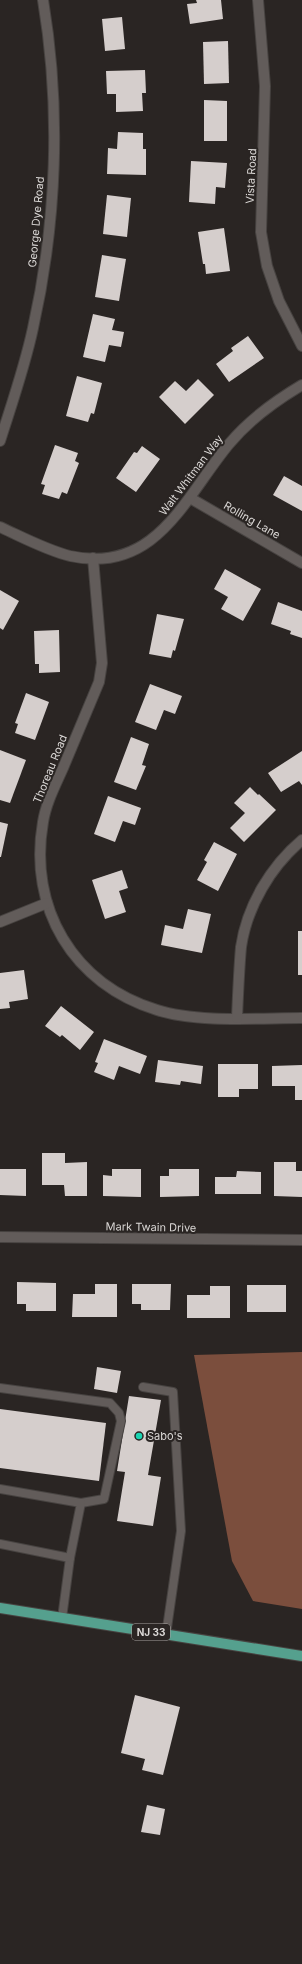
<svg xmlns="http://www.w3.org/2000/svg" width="302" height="1964" font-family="Inter,sans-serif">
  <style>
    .forest { fill: #7b4e3d }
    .building { fill: #d5cecc }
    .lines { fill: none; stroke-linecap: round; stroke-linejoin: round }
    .service-casing { stroke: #474341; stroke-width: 10 }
    .minor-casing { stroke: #474341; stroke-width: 12 }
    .tertiary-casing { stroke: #474341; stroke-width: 12 }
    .primary-casing { stroke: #474341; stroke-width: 12 }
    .service { stroke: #625c5a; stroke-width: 8 }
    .minor { stroke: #625c5a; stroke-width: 10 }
    .tertiary { stroke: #625c5a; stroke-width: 10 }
    .primary { stroke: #55a08e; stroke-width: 10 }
    .poi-dot { fill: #1ad5b2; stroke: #2a2523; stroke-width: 1.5 }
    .labels { text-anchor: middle; stroke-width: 4; stroke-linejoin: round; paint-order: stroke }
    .shield { fill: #2a2523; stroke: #a6a2a0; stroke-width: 1 }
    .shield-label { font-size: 10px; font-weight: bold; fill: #dbd8d6 }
    .street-label { font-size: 11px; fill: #dbd8d6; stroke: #2a2523 }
    .poi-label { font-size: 11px; fill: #dbd8d6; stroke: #2a2523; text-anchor: start }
  </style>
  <rect width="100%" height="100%" fill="#2a2523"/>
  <!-- forest -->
  <path class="forest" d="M302 1352V1609L253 1601 232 1561 194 1355Z"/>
  <!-- building -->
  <g class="building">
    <path d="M196 0H221L223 19 190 24 187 4 197 3Z"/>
    <path d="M122 17 125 49 105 51 102 19Z"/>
    <path d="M228 41 229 83 204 84 203 42Z"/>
    <path d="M145 70 146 93H142L143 111 116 112V94H107L106 71Z"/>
    <path d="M204 100 227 101V141H204Z"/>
    <path d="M118 132 143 133V149H146V175L107 174 108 148 117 149Z"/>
    <path d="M191 161 227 163 225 188 216 187 215 204 189 202Z"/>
    <path d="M107 195 131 198 127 237 103 234Z"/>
    <path d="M224 228 230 271 206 274 205 264H203L198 232Z"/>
    <path d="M102 255 126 259 119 301 95 297Z"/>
    <path d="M93 314 115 319 112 330 124 332 121 347 109 345 105 362 83 357Z"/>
    <path d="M248 336 264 358 229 382 216 364 233 351 231 348Z"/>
    <path d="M77 376 102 383 94 414 91 413 88 422 66 416Z"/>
    <path d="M198 379 214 395 185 424 159 397 175 381 186 391Z"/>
    <path d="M55 445 78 453 75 461 79 463 67 494 62 492 59 499 42 494 45 485 41 484Z"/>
    <path d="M142 446 160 459 136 492 116 478 134 452 137 453Z"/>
    <path d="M284 476 302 486V511L273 495Z"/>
    <path d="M225 569 261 589 243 621 221 609 228 597 214 589Z"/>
    <path d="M0 590 19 601 3 630 0 628Z"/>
    <path d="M278 602 302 611V638L290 634 291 631 271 624Z"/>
    <path d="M157 614 184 619 175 651 173 650 171 658 149 654Z"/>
    <path d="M59 630 60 672 39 673V664H35L34 631Z"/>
    <path d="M150 684 182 696 175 714 164 710 156 730 135 722Z"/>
    <path d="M26 693 49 702 35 740 15 733 18 724 15 723Z"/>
    <path d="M131 737 149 744 142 765 146 766 136 790 114 782Z"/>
    <path d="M0 750 26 760 10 803 0 800Z"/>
    <path d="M302 751V785L299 781 281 792 268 773Z"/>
    <path d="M250 787 258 795 259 794 276 810 244 842 230 828 245 813 234 803Z"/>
    <path d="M108 796 141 808 135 825 123 821 115 842 94 834Z"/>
    <path d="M0 822 8 824 1 857H0Z"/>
    <path d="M214 842 237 854 218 891 197 880 207 862 204 860Z"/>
    <path d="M122 870 128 888 119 891 126 912 105 919 92 880Z"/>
    <path d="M188 909 211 914 202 953 161 945 165 925 183 929Z"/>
    <rect x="298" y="931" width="4" height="44"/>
    <path d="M24 970 28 999 9 1002 10 1008 0 1009V973Z"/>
    <path d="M61 1006 94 1032 80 1050 62 1035 60 1037 45 1026Z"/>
    <path d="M104 1039 147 1056 140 1074 119 1066 114 1080 94 1072 98 1063 95 1062Z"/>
    <path d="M158 1060 203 1066 201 1084 181 1081 180 1085 155 1082Z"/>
    <path d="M218 1064H258V1089H239V1097H218Z"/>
    <path d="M302 1065V1100H295V1086H272V1066Z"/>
    <path d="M42 1153H65V1163L87 1162V1196H65L64 1185H42Z"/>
    <path d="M274 1162H296V1171H302V1197L274 1196Z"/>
    <path d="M0 1169H26V1196L0 1195Z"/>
    <path d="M112 1169H141V1197L103 1196V1175L112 1176Z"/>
    <path d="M169 1169H199V1196L160 1197V1176H169Z"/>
    <path d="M237 1171 261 1172V1194H215V1177H236Z"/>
    <path d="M17 1282 56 1283V1311H26V1304H17Z"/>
    <path d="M95 1284H117V1317H72L73 1294H95Z"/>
    <path d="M132 1284H171L170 1310H141V1304H132Z"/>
    <rect x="247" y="1285" width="39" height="27"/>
    <path d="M210 1286H230V1318H187V1295H210Z"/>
    <path d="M97 1367 121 1371 117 1393 94 1389Z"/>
    <path d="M129 1396 161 1400 148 1475 161 1477 153 1526 117 1521 125 1472 117 1471Z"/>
    <path d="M0 1409 106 1423 99 1481 0 1468Z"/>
    <path d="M135 1695 180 1707 163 1775 142 1770 145 1759 121 1753Z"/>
    <path d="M147 1805 165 1809 160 1835 141 1832Z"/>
  </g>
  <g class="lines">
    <defs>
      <g id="service">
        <path d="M143 1387 173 1392 181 1531 166 1635"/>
        <path d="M0 1388 110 1403 119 1413 121 1421 104 1499 81 1503"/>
        <path d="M0 1489 81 1503 70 1558 62 1618"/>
        <path d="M0 1544 70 1558"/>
      </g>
      <g id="minor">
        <path d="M258 0 265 86 261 232 267 266 279 301 302 346"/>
        <path d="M190 498 302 563"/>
        <path d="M0 527C22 537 46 550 70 556 156 575 185 497 229 444 249 420 275 401 302 385"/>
        <path d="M93 558 102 663 99 682C87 710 75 739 63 768 55 786 46 803 43 822 28 908 73 984 157 1010 197 1023 260 1018 302 1018"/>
        <path d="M0 922 47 903"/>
        <path d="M237 1018C238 994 239 970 241 947 247 906 271 866 302 840"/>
        <path d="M0 1237 302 1240"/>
      </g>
      <path id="tertiary" d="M0 441C12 403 25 366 33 328 57 221 61 108 43 0"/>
      <path id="primary" d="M0 1608 302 1656"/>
    </defs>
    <!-- service casing -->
    <use href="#service" class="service-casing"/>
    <!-- minor casing -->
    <use href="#minor" class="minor-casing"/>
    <!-- tertiary casing -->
    <use href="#tertiary" class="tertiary-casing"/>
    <!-- primary casing -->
    <use href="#primary" class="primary-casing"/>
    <!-- service -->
    <use href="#service" class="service"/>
    <!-- minor -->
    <use href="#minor" class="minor"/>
    <!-- tertiary -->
    <use href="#tertiary" class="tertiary"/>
    <!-- primary -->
    <use href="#primary" class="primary"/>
  </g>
  <!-- markers -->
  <circle class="poi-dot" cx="139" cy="1436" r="4"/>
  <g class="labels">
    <!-- shield labels -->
    <rect class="shield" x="132" y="1624" width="38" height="16" rx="3"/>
    <g class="shield-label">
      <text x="151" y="1636">NJ 33</text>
    </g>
    <!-- street labels -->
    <g class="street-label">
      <text transform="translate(251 176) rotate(-87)" y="4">Vista Road</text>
      <text transform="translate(36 222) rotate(-85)" y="4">George Dye Road</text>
      <text transform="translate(191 475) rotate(-53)" y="4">Walt Whitman Way</text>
      <text transform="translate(252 520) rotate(30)" y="4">Rolling Lane</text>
      <text transform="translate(50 769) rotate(-68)" y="4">Thoreau Road</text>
      <text transform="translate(151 1227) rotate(1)" y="4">Mark Twain Drive</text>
    </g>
    <!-- poi labels -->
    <g class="poi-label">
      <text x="147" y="1440">Sabo's</text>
    </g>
  </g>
</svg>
